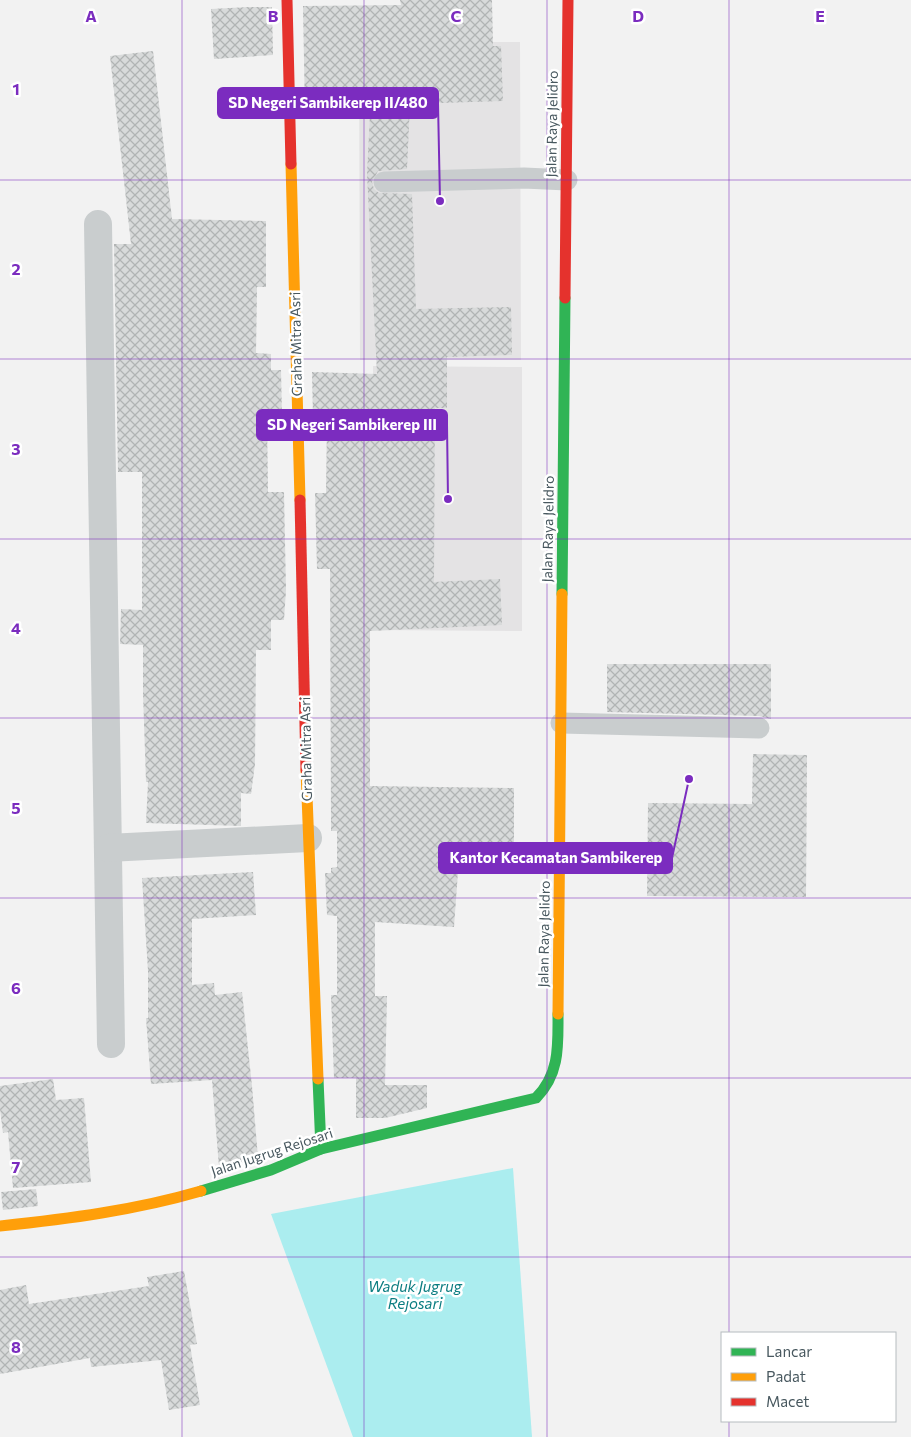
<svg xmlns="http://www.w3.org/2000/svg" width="911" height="1437" font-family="Commissioner,sans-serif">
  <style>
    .education { fill: #e4e3e4 }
    .water { fill: #abedef }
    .building { fill: url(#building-cross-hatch) }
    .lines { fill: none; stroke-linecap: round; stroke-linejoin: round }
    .lane { stroke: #c9cdce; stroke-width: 21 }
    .street { stroke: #c9cdce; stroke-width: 28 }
    .fast { stroke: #30b455; stroke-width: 11 }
    .slow { stroke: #ff9f0a; stroke-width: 11 }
    .jam { stroke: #e5322d; stroke-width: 11 }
    .grid { fill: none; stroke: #7b2cbf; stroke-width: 1; stroke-opacity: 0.55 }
    .labels { text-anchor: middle; stroke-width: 5; stroke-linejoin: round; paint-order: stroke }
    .street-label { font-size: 14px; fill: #48585f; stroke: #fff }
    .water-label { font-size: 15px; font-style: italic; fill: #0b7d81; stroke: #fff }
    .grid-label { font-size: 16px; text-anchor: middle; font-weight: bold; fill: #7b2cbf; stroke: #fff; stroke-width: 5; stroke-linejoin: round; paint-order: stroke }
    .leader { fill: none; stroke: #7b2cbf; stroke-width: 2 }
    .callout-dot { fill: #7b2cbf; stroke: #fff; stroke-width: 2 }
    .callout { fill: #7b2cbf; stroke: #7b2cbf; stroke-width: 2 }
    .callout-label { font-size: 15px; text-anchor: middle; font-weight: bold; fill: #fff }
  </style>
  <defs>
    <pattern id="building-cross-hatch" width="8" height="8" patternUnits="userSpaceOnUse" patternTransform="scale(1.25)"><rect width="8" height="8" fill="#d8dada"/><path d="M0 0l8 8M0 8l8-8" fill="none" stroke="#b1b4b4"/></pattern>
  </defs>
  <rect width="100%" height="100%" fill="#f2f2f2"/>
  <!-- education -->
  <g class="education">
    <path d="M359 42H520L521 360H360Z"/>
    <path d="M373 366 522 367V631L373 630Z"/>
  </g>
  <!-- water -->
  <path class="water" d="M513 1168 532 1437H353L271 1214Z"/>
  <!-- building -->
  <g class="building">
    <path d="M400 0H492L493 46H501L503 101 410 104 407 169 378 171 372 182 374 189 379 193 412 194 416 309 511 307 512 355 447 357V408H435L434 582 500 579 502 625 370 631V786L514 788V858H459L454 927 375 922V996H387L385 1085H427V1108L385 1118H356V1078H334L331 995H337V916L327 915 325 873H331V868L337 867V831H331L330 569H317L315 493H326L327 419 313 418 312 372 377 374 367 174 370 114H305L303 6 401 5Z"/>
    <path d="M249 7H272L273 55 214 59 211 9Z"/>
    <path d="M153 51 172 219 266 221V287H257L256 353 271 354V370H281L282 417H267L268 492H284L286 590 284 620H271V650H256L255 764 251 794 241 793V826L146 823 148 782H146L143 693V645L120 644 121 609 142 610V472H118L114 244H131L110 56Z"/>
    <path d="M607 664H771V719L759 716 607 712Z"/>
    <path d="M753 754 807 755 806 897 647 896 648 803 752 804Z"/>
    <path d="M253 872 256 915 192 919V985L214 983 215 995 242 992 252 1086 258 1158 231 1166 219 1167 212 1080 151 1084 146 1018H148V971L142 878Z"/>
    <path d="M53 1079 56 1100 84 1098 91 1182 13 1188 8 1132 3 1133 0 1109V1086Z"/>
    <path d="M36 1189 38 1206 3 1210 1 1192Z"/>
    <path d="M184 1271 197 1344 190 1345 200 1405 169 1410 161 1360 91 1367 90 1358 0 1374V1290L26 1285 29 1304 149 1286 147 1277Z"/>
  </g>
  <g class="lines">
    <!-- lane -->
    <g class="lane">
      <path d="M384 182 524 178 567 180"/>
      <path d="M561 723 759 728"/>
    </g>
    <!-- street -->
    <g class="street">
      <path d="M98 224 111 1044"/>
      <path d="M108 848 308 838"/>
    </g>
    <!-- fast -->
    <g class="fast">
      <path d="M562 594 565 298"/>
      <path d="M318 1079 321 1149"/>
      <path d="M201 1191 271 1170 321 1149 536 1098C560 1074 558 1045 558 1014"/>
    </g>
    <!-- slow -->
    <g class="slow">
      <path d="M291 164 300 500"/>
      <path d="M306 770 318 1079"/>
      <path d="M558 1014 562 594"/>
      <path d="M0 1226C68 1219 136 1210 201 1191"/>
    </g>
    <!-- jam -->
    <g class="jam">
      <path d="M287 0 291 164"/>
      <path d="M565 298 568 0"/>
      <path d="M300 500 306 770"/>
    </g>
  </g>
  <!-- grid -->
  <path class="grid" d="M182 0V1437M364 0V1437M547 0V1437M729 0V1333M0 180H911M0 359H911M0 539H911M0 718H911M0 898H911M0 1078H911M0 1257H911M729 1421V1437"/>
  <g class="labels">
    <!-- street labels -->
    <g class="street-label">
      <text transform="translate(552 124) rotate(-89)" y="5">Jalan Raya Jelidro</text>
      <text transform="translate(296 344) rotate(-91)" y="5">Graha Mitra Asri</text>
      <text transform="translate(548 529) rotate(-89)" y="5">Jalan Raya Jelidro</text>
      <text transform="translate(306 749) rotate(-91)" y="5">Graha Mitra Asri</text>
      <text transform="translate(544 934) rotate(-89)" y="5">Jalan Raya Jelidro</text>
      <text transform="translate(272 1152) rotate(-18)" y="5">Jalan Jugrug Rejosari</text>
    </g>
    <!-- water labels -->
    <g class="water-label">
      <text x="415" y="1292">Waduk Jugrug<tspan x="415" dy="17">Rejosari</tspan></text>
    </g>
  </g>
  <g class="grid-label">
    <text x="91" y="22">A</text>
    <text x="273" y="22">B</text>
    <text x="456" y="22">C</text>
    <text x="638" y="22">D</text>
    <text x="820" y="22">E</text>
    <text x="16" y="95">1</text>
    <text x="16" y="275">2</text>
    <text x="16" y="455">3</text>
    <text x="16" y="634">4</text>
    <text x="16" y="814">5</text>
    <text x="16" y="994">6</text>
    <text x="16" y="1173">7</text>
    <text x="16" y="1353">8</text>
  </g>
  <!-- callouts -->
  <path class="leader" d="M440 201L438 103M448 499L447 425M689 779L672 858"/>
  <g class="callout-dot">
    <circle cx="440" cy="201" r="5"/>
    <circle cx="448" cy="499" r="5"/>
    <circle cx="689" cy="779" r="5"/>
  </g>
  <g class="callout">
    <rect x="218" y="88" width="220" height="30" rx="5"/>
    <rect x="257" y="410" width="190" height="30" rx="5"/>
    <rect x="439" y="843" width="233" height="30" rx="5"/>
  </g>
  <g class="callout-label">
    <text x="328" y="108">SD Negeri Sambikerep II/480</text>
    <text x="352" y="430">SD Negeri Sambikerep III</text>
    <text x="556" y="863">Kantor Kecamatan Sambikerep</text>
  </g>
  <!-- legend -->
  <rect x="721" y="1332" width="175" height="90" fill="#ffffff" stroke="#b6bcbf"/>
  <rect x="731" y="1348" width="25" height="8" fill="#30b455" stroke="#b6bcbf"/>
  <text x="766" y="1357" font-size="15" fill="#48585f">Lancar</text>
  <rect x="731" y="1373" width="25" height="8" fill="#ff9f0a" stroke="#b6bcbf"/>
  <text x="766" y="1382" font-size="15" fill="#48585f">Padat</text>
  <rect x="731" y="1398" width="25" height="8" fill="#e5322d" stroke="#b6bcbf"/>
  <text x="766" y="1407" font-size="15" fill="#48585f">Macet</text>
</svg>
